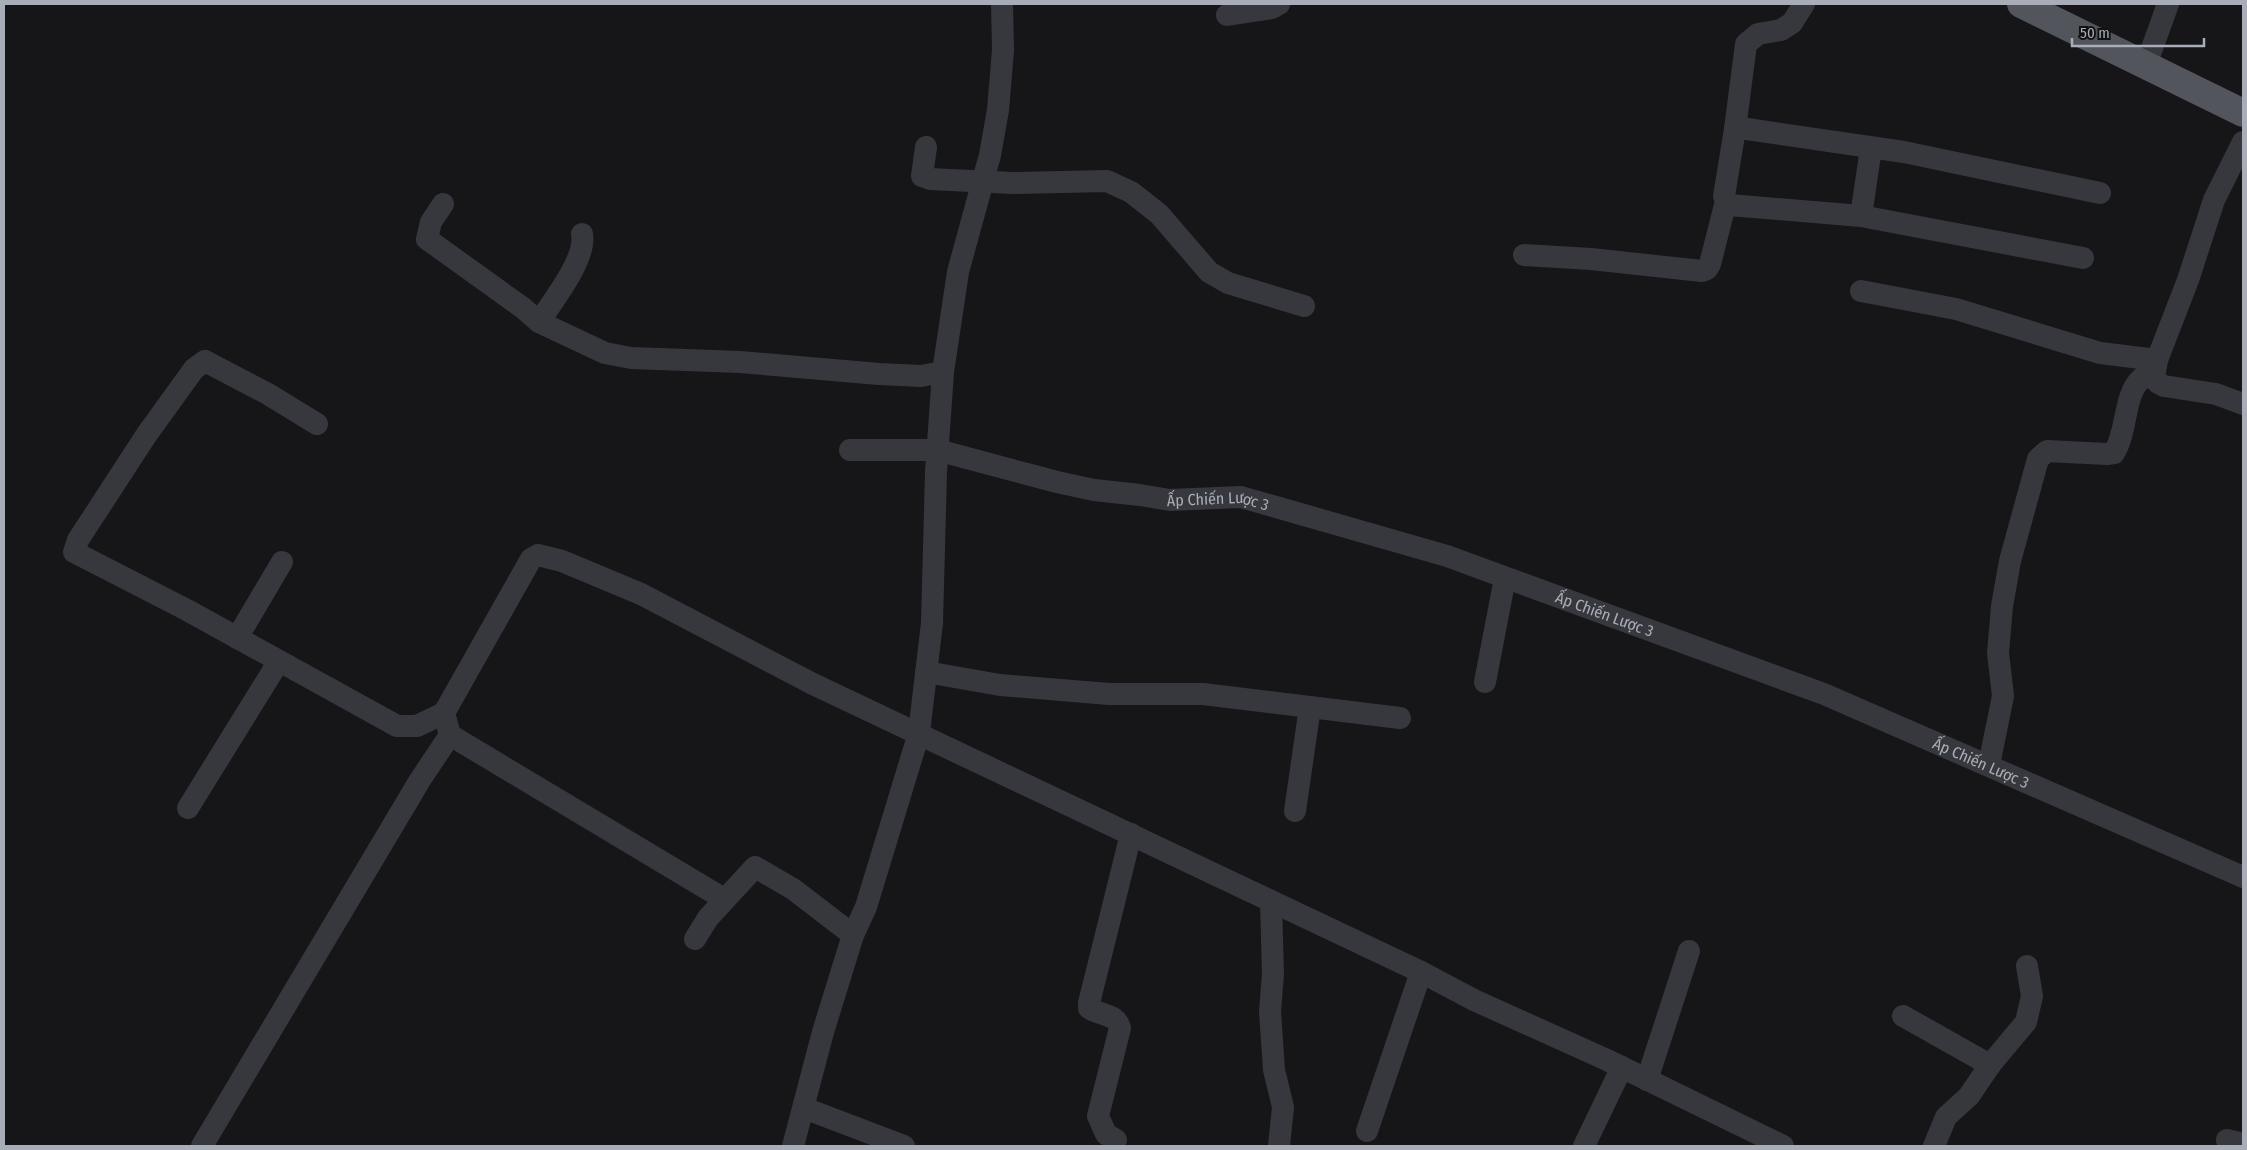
<svg xmlns="http://www.w3.org/2000/svg" width="2247" height="1150" font-family="'Fira Sans Condensed',sans-serif">
  <style>
    .lines { fill: none; stroke-linecap: round; stroke-linejoin: round }
    .minor { stroke: #37383d; stroke-width: 22 }
    .major { stroke: #53555c; stroke-width: 28 }
    .labels { text-anchor: middle; stroke-width: 4.5; stroke-linejoin: round; paint-order: stroke }
    .street-label { font-size: 16px; fill: #a8adb8; stroke: #111113 }
  </style>
  <rect width="100%" height="100%" fill="#161618"/>
  <g class="lines">
    <!-- minor -->
    <g class="minor">
      <path d="M1804 4 1792 23 1781 30 1758 34 1746 44 1735 129H1747L1904 152 2100 193"/>
      <path d="M1227 15 1272 8 1279 4"/>
      <path d="M2146 65 2168 4"/>
      <path d="M1735 129 1724 196 1729 205 1861 216 2083 258"/>
      <path d="M2243 142 2214 200 2188 280 2157 360 2154 377 2158 383 2164 386 2216 394 2243 404"/>
      <path d="M926 147 922 176 930 179 1013 183 1107 181 1131 192 1159 214 1209 272 1228 283 1304 306"/>
      <path d="M443 204 431 222 427 239 523 308 539 322 605 353 631 358 740 362 879 374 921 376 943 372"/>
      <path d="M1861 216 1871 148"/>
      <path d="M1524 255 1591 259 1702 271 1707 269 1710 264 1726 201"/>
      <path d="M1861 291 1956 309 2100 353 2157 360"/>
      <path d="M539 322C552 302 587 258 582 234"/>
      <path d="M317 424 268 394 205 361 194 369 147 434 78 540 74 552 187 610 397 726H417L444 713"/>
      <path id="s1" d="M850 450H937L1057 482 1094 490 1140 495 1170 500 1241 497 1447 556 1824 694 2243 877"/>
      <path d="M237 638 282 562"/>
      <path d="M926 672 1000 685 1109 694H1203L1400 718"/>
      <path d="M1485 682 1505 578"/>
      <path d="M450 735 724 899"/>
      <path d="M1989 765 2003 696 1998 653 2002 606 2010 561 2038 459 2047 451 2107 454 2114 453C2128 431 2123 394 2142 378L2154 377"/>
      <path d="M188 808 279 661"/>
      <path d="M1295 811 1310 707"/>
      <path d="M1271 901 1421 972 1474 1000 1607 1060 1783 1146"/>
      <path d="M695 939 708 918 755 867 793 889 853 935"/>
      <path d="M1903 1016 1990 1065"/>
      <path d="M1647 1080 1689 951"/>
      <path d="M804 1108 904 1146"/>
      <path d="M1367 1131 1421 972"/>
      <path d="M1116 1140 1106 1134 1098 1116 1120 1028C1116 1013 1101 1016 1089 1008V1003L1131 834"/>
      <path d="M2227 1140 2243 1144"/>
      <path d="M202 1146 420 780 450 735 444 713 531 559 538 555 562 561 641 594 813 684 1271 901 1273 974 1270 1011 1274 1070 1283 1107 1279 1146"/>
      <path d="M793 1146 823 1032 853 935 866 907 919 733 932 623 936 472 943 372 958 272 990 155 998 110 1003 50 1002 4"/>
      <path d="M1584 1146 1622 1067"/>
      <path d="M1934 1146 1946 1117 1969 1096 1990 1065 2026 1022 2032 996 2027 966"/>
    </g>
    <!-- major -->
    <path class="major" d="M2021 4 2243 113"/>
  </g>
  <g class="labels">
    <!-- street labels -->
    <g class="street-label">
      <text dy="6" stroke="none"><textPath href="#s1" startOffset="374">Ấp Chiến Lược 3</textPath></text>
      <text dy="6" stroke="none"><textPath href="#s1" startOffset="779">Ấp Chiến Lược 3</textPath></text>
      <text dy="6" stroke="none"><textPath href="#s1" startOffset="1184">Ấp Chiến Lược 3</textPath></text>
    </g>
  </g>
  <!-- border -->
  <rect width="2247" height="1150" fill="none" stroke="#a8adb8" stroke-width="10"/>
  <!-- scale -->
  <path d="M2072 38v8h132v-8" fill="none" stroke="#a8adb8" stroke-width="2.5"/>
  <text x="2080" y="38" font-size="15" fill="#a8adb8" stroke="#111113" stroke-width="4" paint-order="stroke">50 m</text>
</svg>
